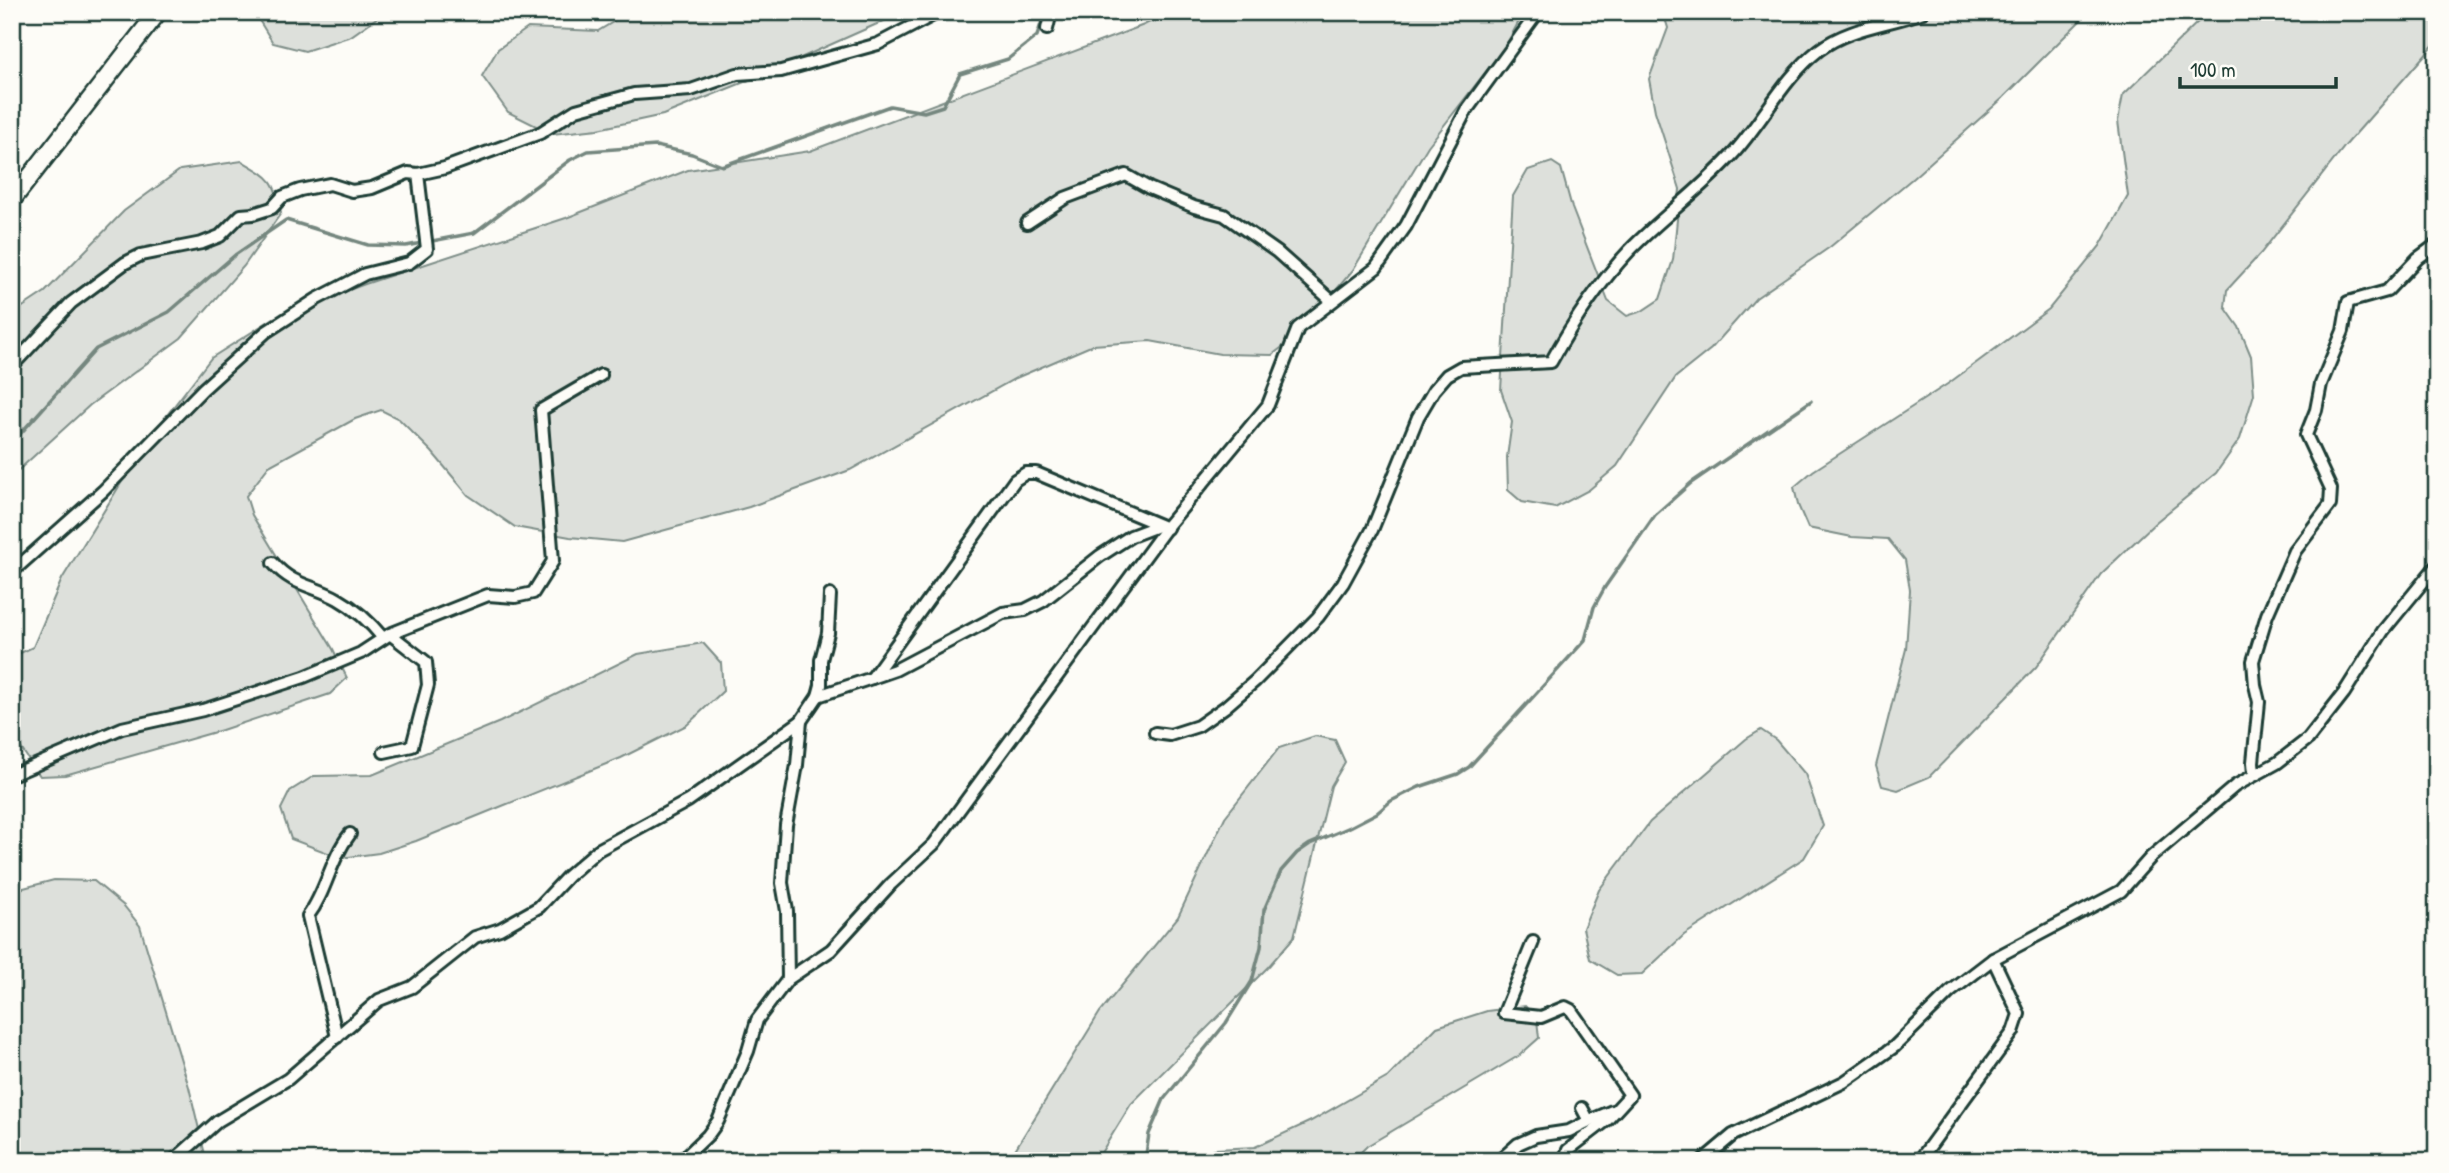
<svg xmlns="http://www.w3.org/2000/svg" width="2449" height="1173" font-family="'Patrick Hand',sans-serif">
  <style>
    .green { fill: #dde0db; stroke: #7e8e88; stroke-width: 2 }
    .lines { fill: none; stroke-linecap: round; stroke-linejoin: round }
    .stream { stroke: #75877f; stroke-width: 3.5 }
    .minor-casing { stroke: #1f3d34; stroke-width: 16 }
    .secondary-casing { stroke: #1f3d34; stroke-width: 21 }
    .minor { stroke: #fdfcf7; stroke-width: 10 }
    .secondary { stroke: #fdfcf7; stroke-width: 16 }
  </style>
  <rect width="100%" height="100%" fill="#fdfcf7"/>
  <filter id="ink" filterUnits="userSpaceOnUse"><feTurbulence type="fractalNoise" baseFrequency=".0143" numOctaves="2"/><feDisplacementMap in="SourceGraphic" scale="14" xChannelSelector="R" yChannelSelector="G"/><feConvolveMatrix kernelMatrix="1 2 1 2 8 2 1 2 1" color-interpolation-filters="sRGB"/></filter>
  <g filter="url(#ink)">
    <!-- green -->
    <g class="green">
      <path d="M254 12H385L351 36 305 51 273 43Z"/>
      <path d="M620 12H904L769 72 663 115 598 129 552 134 508 112 482 76 498 49 528 28 598 31 613 22Z"/>
      <path d="M1169 12H1524L1505 47 1428 146 1353 270 1298 335 1272 355 1220 354 1150 341 1093 345 1016 378 850 470 749 507 622 542 570 537 515 527 468 495 432 452 399 419 381 410 355 419 269 466 246 496 252 515 333 649 347 678 330 694 222 730 65 775 40 776 12 735V657L33 647 62 579 147 441 211 358 274 318 365 284 566 218 688 170 810 151 1144 25Z"/>
      <path d="M1663 12H2089L2003 98 1913 178 1830 247 1756 298 1711 349 1676 377 1617 466 1589 490 1555 508 1522 502 1508 490 1507 457 1512 422 1501 390 1513 196 1528 170 1552 162 1561 168 1572 208 1608 301 1627 316 1642 311 1660 299 1673 260 1680 189 1655 111 1649 79 1668 28Z"/>
      <path d="M2208 12H2437V41L2345 146 2261 253 2227 290 2225 307 2239 327 2251 356 2254 394 2240 439 2216 473 2156 522 2101 574 2036 667 1929 777 1898 790 1882 786 1876 766 1906 649 1910 590 1905 560 1888 539 1852 537 1808 528 1798 505 1794 487 1813 471 1949 383 2049 309 2100 246 2128 196 2118 121 2123 95Z"/>
      <path d="M242 161C271 178 275 179 281 213L244 266 181 338 90 405 12 476V314L45 292 124 211 180 170Z"/>
      <path d="M703 643 721 663 723 691 687 725 621 758 416 841 379 853 341 858 291 839 281 809 290 791 314 776 372 775 500 722 638 654Z"/>
      <path d="M1761 730 1776 740 1805 774 1823 826 1804 858 1684 935 1642 974 1617 975 1590 959 1583 928 1599 890 1650 822 1746 739Z"/>
      <path d="M1315 736 1335 740 1345 762 1331 786 1294 937 1268 967 1131 1104 1096 1161H1008L1100 1012 1178 917 1225 817 1279 748Z"/>
      <path d="M54 880 94 881 124 906 140 926 189 1087 206 1159 204 1161H12V891Z"/>
      <path d="M1525 1006 1537 1020 1539 1038 1520 1055 1367 1146 1352 1161H1178L1181 1157 1215 1149 1255 1147 1311 1121 1388 1077 1437 1027 1487 1011Z"/>
    </g>
    <g class="lines">
      <!-- stream -->
      <g class="stream">
        <path d="M12 443 96 349 169 312 235 255 286 220 368 245 406 246 474 233 570 160 588 151 656 146 692 154 722 166 890 106 924 112 943 106 960 74 1008 59 1037 36 1045 12"/>
        <path d="M1145 1161 1149 1134 1164 1099 1226 1023 1252 981 1261 947 1264 910 1281 871 1297 853 1310 844 1350 827 1377 813 1391 801 1419 787 1458 774 1469 767 1585 640 1594 607 1605 587 1655 515 1691 483 1811 401"/>
      </g>
      <defs>
        <g id="minor">
          <path d="M1047 29 1051 12"/>
          <path d="M1027 223 1065 198 1126 175 1149 188 1194 207 1224 215 1277 252 1332 301"/>
          <path d="M12 366 71 303 125 263 141 255 202 243 220 236 241 215 253 214 272 208 282 197 300 190 330 184 352 191 372 188 408 173 418 174 445 168 540 133 576 110 634 94 691 90 737 74 781 71 878 44 939 12"/>
          <path d="M1160 525 1131 536 1100 556 1043 601 1025 610 1003 613 895 670 872 678 1015 480 1026 473H1036L1167 528"/>
          <path d="M273 563C293 586 313 585 338 599 356 609 370 622 383 638"/>
          <path d="M12 572 103 491 203 389 266 332 317 299 365 274 409 263 427 249 418 174"/>
          <path d="M818 696 872 678"/>
          <path d="M1155 733 1170 735 1198 726 1225 707 1255 681 1318 617 1343 583 1372 530 1418 417 1434 390 1447 375 1461 367 1551 362C1573 322 1598 284 1630 250 1662 217 1700 190 1731 156 1762 123 1783 78 1819 50 1849 27 1888 25 1923 12"/>
          <path d="M384 752 412 746 428 685 426 662 390 634"/>
          <path d="M2254 774 2253 762 2259 702 2255 685 2253 661 2267 615 2295 551 2330 505 2331 489 2306 435 2316 410 2321 384 2343 331 2348 302 2387 291 2418 258 2437 244"/>
          <path d="M12 775 122 728 203 710 304 677 361 653 390 634 488 595 515 597 533 593 553 561 541 410 601 375"/>
          <path d="M1533 942 1504 1013 1541 1017 1565 1007 1571 1010 1630 1095 1607 1120 1568 1150 1564 1161"/>
          <path d="M788 979 787 911 782 883 786 825 797 765 801 721"/>
          <path d="M337 1037 308 916C327 891 330 859 350 834"/>
          <path d="M1582 1108 1589 1121 1612 1111"/>
          <path d="M173 1161 218 1121 288 1079 379 1000 412 987 475 937 500 929 539 907 568 876 598 850 688 801 801 721 818 696 821 685V660L828 633 830 595"/>
          <path d="M681 1161 708 1135 718 1121 748 1051 757 1020 788 979 831 950 891 884 934 844 1169 524 1268 405 1298 328 1376 268 1406 226 1466 111 1538 12"/>
          <path d="M1499 1161 1518 1144 1536 1136 1569 1131 1589 1121"/>
          <path d="M1702 1161 1733 1135 1844 1082 1894 1047 1950 992 1993 959 2121 891 2151 857 2235 786 2277 763 2308 739 2344 693 2383 631 2437 565"/>
          <path d="M1919 1161 2013 1032 2019 1014 1993 959"/>
        </g>
        <path id="secondary" d="M12 200 158 12"/>
      </defs>
      <!-- minor casing -->
      <use href="#minor" class="minor-casing"/>
      <!-- secondary casing -->
      <use href="#secondary" class="secondary-casing"/>
      <!-- minor -->
      <use href="#minor" class="minor"/>
      <!-- secondary -->
      <use href="#secondary" class="secondary"/>
    </g>
  </g>
  <!-- margin -->
  <rect width="2449" height="1173" fill="none" stroke="#fdfcf7" stroke-width="42"/>
  <rect x="21" y="21" width="2407" height="1131" fill="none" stroke="#1f3d34" stroke-width="2.5" filter="url(#ink)"/>
  <!-- scale -->
  <path d="M2180 77v10h156v-10" fill="none" stroke="#1f3d34" stroke-width="3.5"/>
  <text x="2190" y="77" font-size="21" fill="#1f3d34" stroke="#fdfcf7" stroke-width="5" paint-order="stroke">100 m</text>
</svg>
